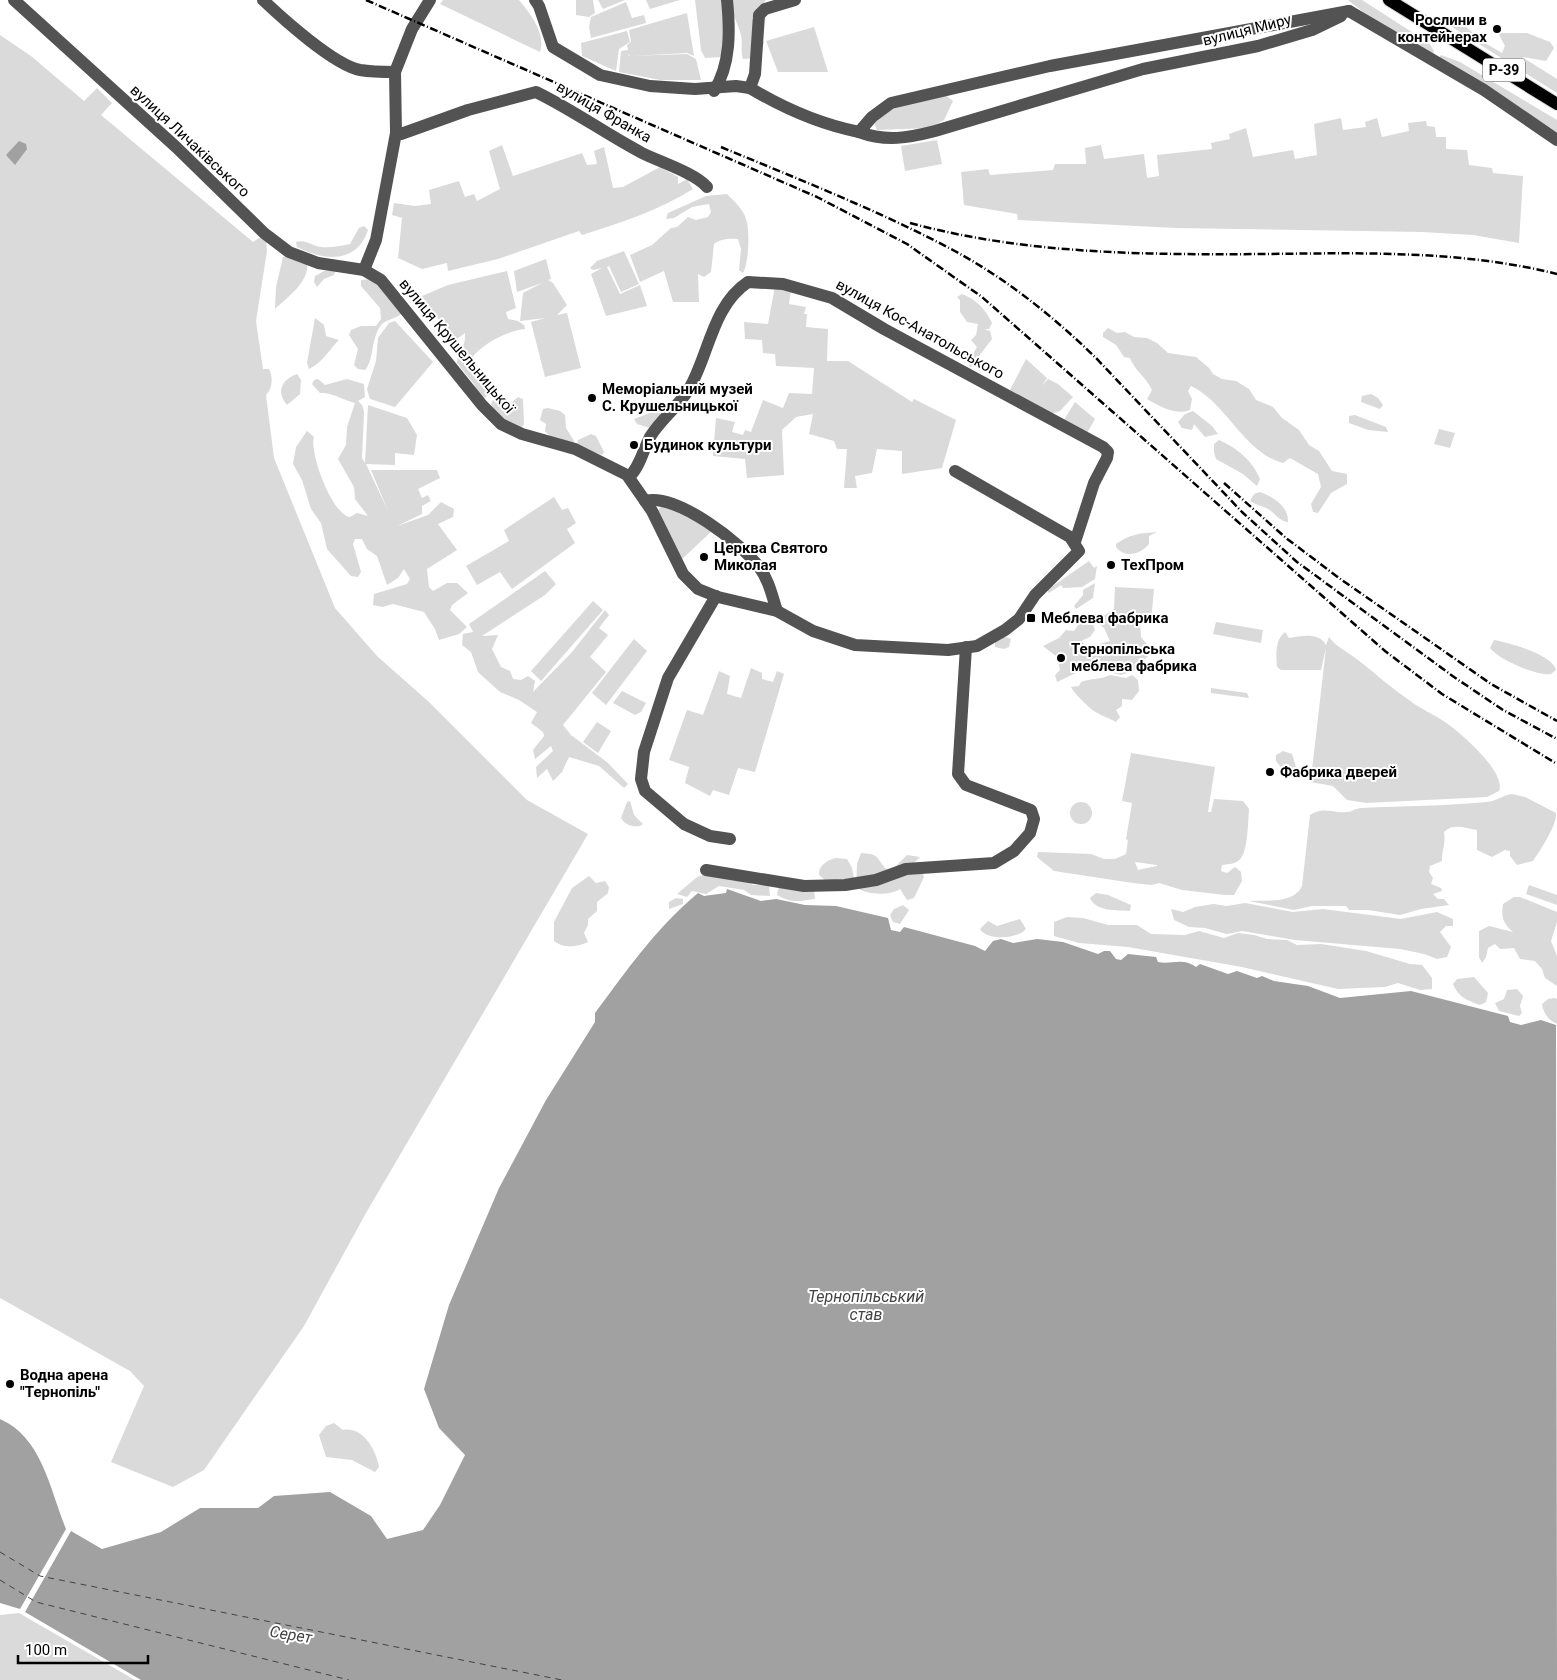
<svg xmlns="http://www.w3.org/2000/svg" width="1557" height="1680" font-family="Roboto,sans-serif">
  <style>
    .green { fill: #dadada; fill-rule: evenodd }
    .water { fill: #a1a1a1 }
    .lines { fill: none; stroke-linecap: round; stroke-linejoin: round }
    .ferry { stroke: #424242; stroke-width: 1; stroke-dasharray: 6 5; stroke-linecap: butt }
    .major-casing { stroke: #dbdbdb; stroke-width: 14 }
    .minor { stroke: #535353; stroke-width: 12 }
    .major { stroke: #000; stroke-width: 12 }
    .rail { stroke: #000; stroke-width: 2.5; stroke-dasharray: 8 2.5 1 2.5; stroke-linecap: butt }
    .poi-dot { fill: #000; stroke: #fff; stroke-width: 2 }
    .labels { text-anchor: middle; stroke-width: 4; stroke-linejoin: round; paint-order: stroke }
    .shield { fill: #fff; stroke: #4c4c4c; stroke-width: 1 }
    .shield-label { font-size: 14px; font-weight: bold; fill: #000 }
    .poi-label { font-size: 15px; font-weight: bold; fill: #000; stroke: #fff; text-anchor: start }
    .street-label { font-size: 15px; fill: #000; stroke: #fff }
    .water-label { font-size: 16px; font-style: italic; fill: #424242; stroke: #fff }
  </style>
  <rect width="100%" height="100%" fill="#fff"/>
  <!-- green -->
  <g class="green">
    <path d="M443 0H519C531 15 546 33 540 52L440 4Z"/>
    <path d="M576 0H593L595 13 589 17 576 15Z"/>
    <path d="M598 0H625L603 9Z"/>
    <path d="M646 0H680L650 9Z"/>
    <path d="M695 0H721L724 22 722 57 705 58 701 50Z"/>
    <path d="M729 0H766L752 18 764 43 758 58 743 59C740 51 743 43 741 35 738 23 731 12 729 0Z"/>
    <path d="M1348 0H1362L1429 43 1434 51 1433 53 1439 58 1441 55 1460 62 1557 120V135L1367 15Z"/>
    <path d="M626 2 632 18 644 15 646 23 591 38 589 27 591 17Z"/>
    <path d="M687 13 694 56 687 53 630 56 628 53 629 56 687 54 696 59 701 80H660L619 72 621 51 628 50 627 45 631 42 629 30Z"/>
    <path d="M1450 17H1454L1485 43 1502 53 1505 46 1498 33H1527L1550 42 1554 48 1546 61 1522 57 1557 79V93L1452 27 1448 21Z"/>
    <path d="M814 27 828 72H778L766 41Z"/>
    <path d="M627 31 630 42 619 49 616 71 582 56 581 43Z"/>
    <path d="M0 35 31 56 84 101 97 88 112 103 101 115 253 242 259 238 266 239 267 251 256 321 263 369H269C273 377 273 388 266 395L274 458 335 608 377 656 429 702 527 800 588 834 366 1213 304 1326 204 1470 173 1487 111 1462 144 1386 130 1371 0 1298Z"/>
    <path d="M944 94 953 101 944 120 929 128 877 130 874 122 903 102Z"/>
    <path d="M1341 118 1343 130 1366 127 1365 122 1377 118 1382 137 1409 131 1408 123 1426 121 1427 126 1435 127 1436 137H1446V149L1467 150 1469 165 1492 168 1493 173 1523 176 1519 243 1473 235 1422 232 1176 228 1018 220 1017 214 964 205 961 172 988 169 990 175 1053 170 1055 164H1086L1085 148 1101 145 1104 159 1144 154 1147 178 1159 176 1157 155 1212 149 1211 143 1230 139 1229 134 1246 128 1253 157 1293 150 1295 159 1317 155 1314 124Z"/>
    <path d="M937 140 942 164 905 171 901 146Z"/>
    <path d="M502 145 513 176 582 153 587 165 597 164 594 151 604 147 613 188 623 187 660 167 678 177V184L687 179 693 189C658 211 620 223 582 235L579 231 498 259 448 271 447 263 422 269 398 258 402 218 392 215 394 203 415 206 431 204 429 190 459 181 465 197 474 194 477 201 500 189 489 151Z"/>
    <path d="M727 194C734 201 743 209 746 219 750 229 749 263 743 273L739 270 741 249 738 239C730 238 719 239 714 244L711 272 704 277 698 274 699 302H673L664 271 640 282 630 255 652 245 671 228 677 227 688 217 696 220 708 217 711 212 709 204 692 207 674 218 666 219 668 213 706 196Z"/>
    <path d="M364 226 368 230C357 264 324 261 297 247L296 242C305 239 312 246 321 247 331 248 340 246 350 244L359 228Z"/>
    <path d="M624 251 639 284 621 292 609 266 607 267 620 294 640 285 647 306 606 316 591 274 602 268 593 270 590 268 597 261Z"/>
    <path d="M289 256 307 263C310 281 287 298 275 309L276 287 283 257Z"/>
    <path d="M546 259 551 279 548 280 553 283 567 305 557 315 567 313 581 368 545 377 531 322 545 318 520 321 523 293 542 283 517 292 514 271Z"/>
    <path d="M336 270 334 275 324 279 317 287 314 282 315 276 324 271Z"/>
    <path d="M507 271 516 308 506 312 508 319 518 321 524 325 525 329C507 331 482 344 472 358L484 378 489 391 486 397 480 399 474 384 457 363C458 351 466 348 465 333L454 341 422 296 448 285Z"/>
    <path d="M370 279 379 282 402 313C397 319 386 319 381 325 370 341 375 358 365 370L358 369 354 365 358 349 349 335 351 330 361 326H376L381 319 380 308 361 286V280Z"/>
    <path d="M775 286 791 289 789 304 806 307 804 314H807L806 327 828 329 827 361H848L912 402 914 399 956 420 942 468 902 474V451L877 449 872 473 855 476 857 488H844L847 449H837L834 441 809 434 813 414 796 417 782 430 784 475 747 478 745 459 713 456 716 418 735 422 732 432 743 435 745 430 751 432 763 400 783 408 789 393 812 394 814 368 776 366 775 354 763 353 762 340 745 339 744 322 768 324Z"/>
    <path d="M962 294C976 299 986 310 992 323L989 329H984L990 331 992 339 970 368 968 362 977 347 971 340 976 335 978 324 967 322 960 312V300L957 297Z"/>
    <path d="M315 318 324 325 326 336 339 340C328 351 323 362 309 369L307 363Z"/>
    <path d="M395 321 433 362 395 407 370 399 367 389 376 361 378 338 389 323Z"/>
    <path d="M1108 328 1117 333 1125 332 1134 337 1147 338 1157 343 1168 353 1196 357 1209 368 1213 374 1222 379 1236 381 1249 389 1256 400 1273 407 1282 418 1299 430 1309 445 1319 451 1332 471 1347 474V484L1331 493 1318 513 1313 512 1311 504 1321 487 1318 474 1290 458 1283 463C1244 453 1226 402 1191 386L1188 391 1192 399 1190 410C1176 416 1159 406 1147 399L1152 390C1146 377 1135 371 1130 358L1124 357 1116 345 1103 337V333Z"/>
    <path d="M1026 359 1047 378 1042 386 1048 379 1058 384 1073 397 1060 411 1051 414 1010 390Z"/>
    <path d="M297 374 301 380 300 394 287 405C276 392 281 380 297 374Z"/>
    <path d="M318 379 325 385 347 379 364 384 365 397 358 401 362 405 364 412 362 458 365 463 368 405 407 418 417 435 414 455 395 453V465L366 464 388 511 371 470H437L440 478 418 489 422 498 428 495 431 501 422 506V514L397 526 428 515 441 502 454 509 453 517 438 524 457 550 427 569 429 587 433 591 447 583H457L468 593 452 605 450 610 467 627 459 634 439 640 435 629 424 612 393 604 382 607 373 605 374 594 407 584 410 579 404 569 398 578 387 585 377 556 367 549 362 539H355L353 544 361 572 358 577 351 576 327 549 321 523 311 509 302 480 293 464 296 447 307 431 314 437C309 452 332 515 350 517L357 513 368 516 355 499 354 487 338 459 346 445 347 427 355 403C343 400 332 392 320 393L312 384 314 380Z"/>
    <path d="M1371 394 1378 398 1383 405 1380 409 1361 402 1362 396Z"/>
    <path d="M518 397 523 399 524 425 521 427 499 417 491 404 493 400 497 401 505 408Z"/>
    <path d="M1075 402 1095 419 1087 433 1064 420Z"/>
    <path d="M548 408 560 411 565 415 566 428 574 441 573 444 550 436 545 431 546 424 540 420 543 409Z"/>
    <path d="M655 411 660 413 661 418 650 428 637 424 634 419Z"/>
    <path d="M1193 411 1212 426 1218 434 1205 437 1194 424 1192 430 1182 428 1178 422 1185 414Z"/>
    <path d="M1355 415 1386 427 1388 432 1368 430 1349 423V416Z"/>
    <path d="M1439 429 1455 433 1450 448 1434 444Z"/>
    <path d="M591 434 596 436 604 452 602 455 577 445 578 440Z"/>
    <path d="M1219 440C1236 447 1253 461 1260 479L1257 486 1243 474 1216 459 1214 452V444Z"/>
    <path d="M1260 492C1274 497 1289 507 1288 522 1278 521 1275 512 1266 508 1260 505 1256 505 1250 501L1254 494Z"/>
    <path d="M554 497 562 510 568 508 576 523 567 529 575 543 512 589 500 572 477 585 466 566 509 541 504 530Z"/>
    <path d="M662 505 713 530 681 560 658 510Z"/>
    <path d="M1157 532 1149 536V544C1141 554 1125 559 1116 547V544C1130 534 1141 533 1157 532Z"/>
    <path d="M1089 561 1094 568 1097 566 1095 579 1082 587 1063 588 1061 585 1049 593 1047 590Z"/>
    <path d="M545 571 556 584 545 595 482 636 498 635 492 649 501 667 510 671 513 679 521 680 528 676 535 681 533 692 572 652 605 610 609 615 599 628 608 635 590 657 606 672 563 725 571 735 608 763 628 784 624 788 599 766 569 757 562 772 553 781 547 769 537 778 536 767 553 751 551 746 535 759 533 750 544 736 543 732 531 723 537 712 519 700 500 692 478 672 471 652 462 645 463 634 473 632 469 624Z"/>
    <path d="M1095 583 1093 598 1076 609 1074 606 1083 595V590Z"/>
    <path d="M1115 587 1154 589 1151 622H1140L1141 637 1149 647 1148 656 1134 671 1121 675 1110 672H1078L1057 682 1055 675 1060 670 1057 657 1043 646 1059 638 1066 630 1074 631 1081 621 1092 622 1095 630 1090 637 1081 641 1088 647 1110 641 1104 628 1096 621 1114 609Z"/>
    <path d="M593 601 603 610 541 681 531 671Z"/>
    <path d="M1216 622 1263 630 1261 643 1213 634Z"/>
    <path d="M1285 632 1289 638C1302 636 1319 632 1326 645L1329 637C1337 648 1347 651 1358 660 1375 673 1391 688 1409 700 1420 709 1434 714 1445 722 1460 732 1507 773 1499 791L1487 797 1366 803 1347 800 1333 786 1311 782 1308 777 1312 770 1326 648 1321 670H1281L1277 667C1276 655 1275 640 1285 632Z"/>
    <path d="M1003 636 1011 639 1009 647 1004 649 995 647V641Z"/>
    <path d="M634 639 647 651 606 705 592 693Z"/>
    <path d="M1494 640C1509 643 1552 654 1556 670L1551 674C1537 676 1499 660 1490 648Z"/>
    <path d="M751 668 762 673V679L773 682 777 671 784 674 755 772 738 768 729 795 713 790 710 796 685 783 689 767 669 760 687 710 703 715 719 671 730 676 727 694 741 698Z"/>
    <path d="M1110 675 1126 678 1132 675 1138 680 1139 691 1132 700 1122 699V706L1116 710 1120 717 1116 722C1109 718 1100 715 1094 711 1088 707 1074 693 1071 687L1079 686 1081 682C1091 678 1100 680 1110 675Z"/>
    <path d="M1211 688 1247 693 1249 698 1211 693Z"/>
    <path d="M622 691 646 703 641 712 635 715 613 703Z"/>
    <path d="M597 722 611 731 598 753 583 742Z"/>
    <path d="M1283 751 1292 754 1296 767 1290 774H1286L1276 761V755Z"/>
    <path d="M1131 753 1215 767 1208 812H1211L1214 799 1243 801 1249 809C1248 821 1248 849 1241 858 1237 864 1229 864 1222 865L1221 871 1227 873 1235 867 1241 872 1242 881 1234 895H1225L1182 890 1159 883 1152 885 1133 883 1054 871 1037 857 1038 852 1091 854 1104 859H1115L1126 854 1128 840 1126 839 1132 803 1122 801ZM1135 862 1157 865V866L1138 870Z"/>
    <path d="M1512 794 1525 797 1556 813C1557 826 1540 850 1533 861L1517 865 1510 856V851L1505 850 1492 857 1477 850V830C1465 828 1453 823 1444 832 1446 843 1442 850 1442 861L1430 866 1429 872 1433 878 1431 884 1441 888 1442 891 1433 894 1438 899H1444L1449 905 1421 909 1400 915 1368 910H1349L1346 906H1312L1294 910 1249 901C1266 900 1294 904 1302 886L1310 815C1324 806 1333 814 1347 812 1352 812 1356 808 1361 808 1403 806 1445 806 1487 802 1497 801 1503 795 1512 794Z"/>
    <path d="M630 801 634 815 643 824 640 826C632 827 625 825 621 818L627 802Z"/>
    <circle cx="1081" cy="813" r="11"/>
    <path d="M861 853C878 854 876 856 885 868L891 871 907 855 920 857 910 867 922 871 924 877 914 898 907 900 900 889C891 896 865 895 856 887L857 864Z"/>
    <path d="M836 858 847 859 852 868 854 878 826 881 819 875C818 866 827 860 836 858Z"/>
    <path d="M705 874 743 878 753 885H769L770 896 751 895 744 890 719 886 706 894 692 891 687 897 677 894 697 877Z"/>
    <path d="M589 876 596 883 605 881 609 887 608 893 597 902V911L588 919V925L584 933 588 942C577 947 564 949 554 941V922L572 888Z"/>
    <path d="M1529 885 1557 895V905L1526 894Z"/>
    <path d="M779 886 814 891 815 899C798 901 793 904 777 895Z"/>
    <path d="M1096 893 1108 895 1131 905 1130 911C1117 910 1096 912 1090 898Z"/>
    <path d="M1514 897H1520L1557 912V922L1551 941 1557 956V986L1545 978 1542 969 1535 961 1520 959 1514 948 1500 949 1495 944 1488 948 1486 957 1482 963 1479 957V931L1489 926 1513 932C1503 923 1501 918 1503 904Z"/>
    <path d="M676 898 683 899V904L669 909V902Z"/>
    <path d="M1245 903 1293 912 1323 909 1401 919 1437 912 1453 919V926H1446L1440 932 1451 947 1447 957 1437 959 1424 954 1400 949 1295 940 1242 931 1227 934 1205 928 1189 927 1174 920 1171 909 1183 912 1195 907 1214 904 1227 906Z"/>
    <path d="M903 905 909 910 900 924 893 922 890 915 894 909Z"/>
    <path d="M1067 917 1083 918 1108 925H1137L1151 934 1185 935 1199 931 1224 938 1238 933 1254 935 1267 939 1287 940 1297 945 1321 944 1366 951 1410 964 1422 965 1432 978V989L1420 990 1398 983 1385 987 1338 989 1242 967 1128 947 1079 943 1054 936V922Z"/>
    <path d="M1020 919 1026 929C1018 939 987 941 980 929L988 921 997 926Z"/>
    <path d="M1474 977 1488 993 1486 1002 1480 1005C1468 1001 1458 997 1453 984L1457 979Z"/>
    <path d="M1517 989 1523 996 1520 1006 1522 1013 1519 1016 1499 1011 1495 1003 1504 999 1507 990Z"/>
    <path d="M1555 998 1557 999V1024C1549 1021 1543 1013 1542 1004L1548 999Z"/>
    <path d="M334 1423 343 1430C363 1426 376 1450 379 1467L375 1472 352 1460 326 1457 319 1435 326 1426Z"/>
    <path d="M19 1613 135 1680H0V1615Z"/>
  </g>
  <!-- water -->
  <g class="water">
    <path d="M19 141 26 144 27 149 15 165 6 155Z"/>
    <path d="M727 889 761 901 776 899 805 905 836 906 888 918 891 930 900 932 904 927 975 946 985 951 993 941 1001 939 1013 943 1037 939 1063 942 1098 954 1104 951H1110L1116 959 1121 960 1128 954 1156 957 1158 962C1171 965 1182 957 1196 967L1200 964 1228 974 1237 971 1257 978 1262 976 1274 981 1308 986 1340 998 1411 991 1508 1016 1510 1022 1521 1025 1541 1020 1556 1025 1557 1680H141L25 1612 71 1531 102 1549 161 1532 200 1508H258L274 1496 330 1492 371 1516 387 1539 423 1530 440 1505 465 1455 439 1428 424 1389 449 1305 499 1188 546 1100 595 1022V1013C627 970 656 928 698 893L704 896 726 893Z"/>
    <path d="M0 1419C42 1437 50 1490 66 1529L20 1609 0 1603Z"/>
  </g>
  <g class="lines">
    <!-- ferry -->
    <g class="ferry">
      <path d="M0 1552 40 1576 562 1680"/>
      <path d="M0 1580 36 1602 349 1680"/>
    </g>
    <defs>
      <path id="major" d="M1389 0 1557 104"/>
    </defs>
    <!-- major casing -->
    <use href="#major" class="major-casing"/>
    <!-- minor -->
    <g class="minor">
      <path d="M14 0 176 147 264 233 289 252 318 263 364 270 381 280 482 405 501 424 522 434 575 449 627 475 652 511 683 574 698 589 718 597 777 611 813 631 855 645 948 650 977 646 1005 630 1019 619 1035 595 1079 551 1070 537 955 471"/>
      <path d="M263 0C283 19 334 65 360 70 372 72 384 72 395 72"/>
      <path d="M535 0 539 6 553 47 600 75 650 86 695 89 736 86 750 88"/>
      <path d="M795 0 765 9 759 15 755 74 750 88C785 109 819 124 859 132L872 117 891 103 1050 66 1349 11"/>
      <path d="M1349 11 1484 90 1557 140"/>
      <path d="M714 91C731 64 730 30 727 0"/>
      <path d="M859 132C886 142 908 138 935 131L1143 69 1258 46 1312 30 1341 16"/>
      <path d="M396 133 401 134 468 110 536 92C573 110 606 134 642 153 660 162 695 173 707 187"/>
      <path d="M364 270 376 240 396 133 395 72 412 29 430 0"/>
      <path d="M629 477C640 467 643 450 650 437 661 419 678 407 689 389 709 355 712 306 748 282L783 284 832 298 884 329 1103 447 1108 452 1107 458 1094 483 1075 542"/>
      <path d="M645 501C676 492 742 544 759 567 769 580 772 596 777 611"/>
      <path d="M716 596 668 678 644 752 641 779 645 791 684 824 710 836 730 839"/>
      <path d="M706 870 804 886 845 885 876 880 906 869 994 863 1014 851 1030 833 1034 819 1031 810 966 785 958 774 966 647"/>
    </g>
    <!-- major -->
    <use href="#major" class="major"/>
    <!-- rail -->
    <g class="rail">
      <path d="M366 0 817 197 907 244 982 297 1385 651 1442 694 1557 764"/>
      <path d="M721 147C798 179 877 210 951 249 1004 277 1053 316 1096 358L1242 512 1297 562 1454 677 1503 710 1557 739"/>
      <path d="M910 223C1024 254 1145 255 1263 254 1361 253 1461 250 1557 274"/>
      <path d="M1224 483 1286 538 1339 578 1491 684 1557 721"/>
    </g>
  </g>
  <!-- markers -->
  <g class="poi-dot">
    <circle cx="1497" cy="29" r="5"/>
    <circle cx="592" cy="398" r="5"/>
    <circle cx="634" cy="445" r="5"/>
    <circle cx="704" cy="557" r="5"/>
    <circle cx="1111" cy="565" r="5"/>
    <rect x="1026" y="613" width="10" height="10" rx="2.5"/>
    <circle cx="1061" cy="658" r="5"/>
    <circle cx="1270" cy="772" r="5"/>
    <circle cx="10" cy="1384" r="5"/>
  </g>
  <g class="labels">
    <!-- shield labels -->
    <rect class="shield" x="1483" y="58.5" width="42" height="23" rx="4"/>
    <g class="shield-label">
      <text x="1504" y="75">Р-39</text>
    </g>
    <!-- poi labels -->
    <g class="poi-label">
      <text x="1487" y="25" text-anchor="end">Рослини в<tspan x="1487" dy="17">контейнерах</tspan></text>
      <text x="602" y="394">Меморіальний музей<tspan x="602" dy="17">С. Крушельницької</tspan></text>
      <text x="644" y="450">Будинок культури</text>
      <text x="714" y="553">Церква Святого<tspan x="714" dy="17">Миколая</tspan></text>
      <text x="1121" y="570">ТехПром</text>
      <text x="1041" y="623">Меблева фабрика</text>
      <text x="1071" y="654">Тернопільська<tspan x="1071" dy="17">меблева фабрика</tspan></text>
      <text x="1280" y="777">Фабрика дверей</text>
      <text x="20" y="1380">Водна арена<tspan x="20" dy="17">"Тернопіль"</tspan></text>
    </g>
    <!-- street labels -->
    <g class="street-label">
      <text transform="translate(1247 30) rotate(-14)" y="5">вулиця Миру</text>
      <text transform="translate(604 112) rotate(30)" y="5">вулиця Франка</text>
      <text transform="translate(190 141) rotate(43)" y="5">вулиця Личаківського</text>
      <text transform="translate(920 329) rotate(29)" y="5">вулиця Кос-Анатольського</text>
      <text transform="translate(457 346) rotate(50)" y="5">вулиця Крушельницької</text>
    </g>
    <!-- water labels -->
    <g class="water-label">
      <text x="866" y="1302">Тернопільський<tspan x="866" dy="18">став</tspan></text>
      <text transform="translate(291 1634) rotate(9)" y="6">Серет</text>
    </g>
  </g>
  <!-- scale -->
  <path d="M18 1655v8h130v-8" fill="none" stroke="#000000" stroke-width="2.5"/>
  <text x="25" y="1655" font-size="15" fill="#000000" stroke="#ffffff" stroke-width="4" paint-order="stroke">100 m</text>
</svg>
